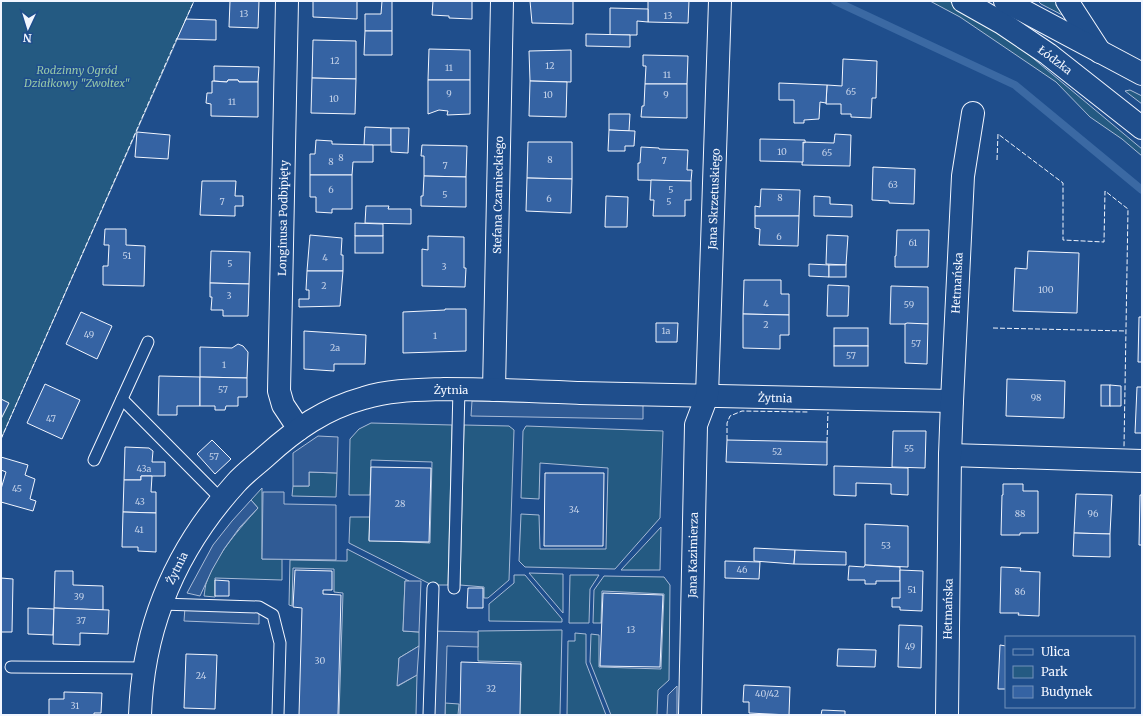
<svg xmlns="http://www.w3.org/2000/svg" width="1143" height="716" font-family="Merriweather,serif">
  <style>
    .green { fill: #245a82; stroke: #a8bbd7 }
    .parking { fill: #305b95; stroke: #a8bbd7 }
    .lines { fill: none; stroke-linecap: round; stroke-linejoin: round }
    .stream { stroke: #3b69a3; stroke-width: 8 }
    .building { fill: #3563a3; stroke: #f2f6ff }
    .service-casing { stroke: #f2f6ff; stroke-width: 13 }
    .minor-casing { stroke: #f2f6ff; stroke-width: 24 }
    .secondary-casing { stroke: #f2f6ff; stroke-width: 24 }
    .service { stroke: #1f4e8c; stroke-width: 11 }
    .minor { stroke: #1f4e8c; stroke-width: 22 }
    .secondary { stroke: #1f4e8c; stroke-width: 22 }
    .fence { stroke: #f2f6ff; stroke-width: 1; stroke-dasharray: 5 2; stroke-linecap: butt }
    .labels { text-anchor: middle; stroke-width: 3; stroke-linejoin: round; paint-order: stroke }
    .number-label { font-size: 9px; fill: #c3d1e8 }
    .street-label { font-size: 11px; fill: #f2f6ff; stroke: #1f4e8c }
    .park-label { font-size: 11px; font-style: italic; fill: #97c8a6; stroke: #1f4e8c }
  </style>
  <rect width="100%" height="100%" fill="#1f4e8c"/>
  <!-- green -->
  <g class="green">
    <path d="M1 1H194L1 439Z"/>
    <path d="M930 1H949L968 11 1010 39 1142 149V156L1122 139 1090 117 1056 82 960 17Z"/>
    <path d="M1038 1H1061L1068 18 1041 4Z"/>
    <path d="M1130 90 1142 96V104L1125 91Z"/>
    <path d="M371 423 452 425 448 585H432L349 543 350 517H370L369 540 430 543 432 462 371 460 370 495H349L350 439 359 429Z"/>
    <path d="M464 425 509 426 514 430 509 580 488 598H484V587L460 585Z"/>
    <path d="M526 426 663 431 660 518 615 569 525 567 519 561 521 514 539 515 540 549H606L608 468 540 463 539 499 521 498 523 431Z"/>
    <path d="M309 472 337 473 336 497 292 496 293 486H309Z"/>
    <path d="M262 488V559H282V580L215 578V597L204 596C205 591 205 585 207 581 216 555 240 528 258 508L251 500Z"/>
    <path d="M661 527 660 570H621Z"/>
    <path d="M347 549 409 581H405L403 631 419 632V646L399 658 398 686 417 675 416 715H339L343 593 334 592V569L293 568 292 606 289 605 290 560 347 561Z"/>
    <path d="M529 573 563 574V613Z"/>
    <path d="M514 575H525L562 619V622L489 621V604L514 583Z"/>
    <path d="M570 575H599L590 589 589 623H569Z"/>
    <path d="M604 576 664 577 670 585 669 680 658 690 657 715H611L590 662 591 634 599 635V667L661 669 664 594 602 591 601 623H593L594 590Z"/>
    <path d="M562 630 560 715H519L521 662 478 661V631Z"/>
    <path d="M575 633 586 634V663L606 715H567L568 641H575Z"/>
    <path d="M445 703 459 704 458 715H445Z"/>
  </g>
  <!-- parking -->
  <g class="parking">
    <path d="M472 401 643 405V419L471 416Z"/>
    <path d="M318 436 338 437 337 473 309 472V486H293V453Z"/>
    <path d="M263 492H284V504L336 505V560L262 559Z"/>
    <path d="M251 500 258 508 240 527 224 549 212 570 200 596 187 593 213 545 232 521Z"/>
    <path d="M405 581H421L419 632 403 631Z"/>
    <path d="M185 607 259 609V624L184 621Z"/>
    <path d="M433 631 478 632V647L447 646 445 715H430Z"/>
    <path d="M419 646 417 675 397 686 399 658Z"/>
    <path d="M677 686V715H667L668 695Z"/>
  </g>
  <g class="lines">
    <!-- stream -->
    <path class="stream" d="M835 1 1015 85 1142 190"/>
  </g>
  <!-- building -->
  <g class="building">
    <path d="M230 1H259L258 28 229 27Z"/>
    <path d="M313 1H357V19L313 17Z"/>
    <path d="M382 1H392V31H365V14H381Z"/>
    <path d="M433 1H472V19L449 18V16L432 15Z"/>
    <path d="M530 1H573V24L532 23Z"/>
    <path d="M648 1H689L688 23 648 22Z"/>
    <path d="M610 8 648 9V22L637 21V35H610Z"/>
    <path d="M186 19 216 20V40L177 39Z"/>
    <path d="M365 31H392V55H364Z"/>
    <path d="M586 34 630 35V47L586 46Z"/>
    <path d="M313 40 356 41V79L312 78Z"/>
    <path d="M429 49 470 50V80H428Z"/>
    <path d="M571 50V82L530 81 529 51Z"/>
    <path d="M643 55 688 56 687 84H645L646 66H643Z"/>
    <path d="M843 59 877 61 876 98H872L871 118 851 117V114H841V104H826L827 85 842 86Z"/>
    <path d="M214 66 259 67 258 82H239L238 80H228L227 82 214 81Z"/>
    <path d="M312 78 356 79 355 114 311 113Z"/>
    <path d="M228 80H238L239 82H258V117L211 116V104L206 103 207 93H212V81L227 82Z"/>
    <path d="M428 80H470V114L447 115 448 111 439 110 428 114Z"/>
    <path d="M530 81 567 82 566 117 529 116Z"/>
    <path d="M779 83 827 85 826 103 820 102 819 119 804 120V123H794V100H779Z"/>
    <path d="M645 84H687V118L641 117 642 106H644Z"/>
    <path d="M609 114H630L629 131 609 130Z"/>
    <path d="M365 127 391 128V145H364Z"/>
    <path d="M391 128H409L408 153 391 152Z"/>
    <path d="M609 130 635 131 634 146H625V151H608Z"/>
    <path d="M137 132 170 135 168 159 135 157Z"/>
    <path d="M835 134 851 135 850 166 802 165 803 142 834 143Z"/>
    <path d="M760 139 805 140V143L803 142V162L760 161Z"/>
    <path d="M316 140 332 141V144L373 145V162H353L352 175H310V154H315Z"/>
    <path d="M528 142H572V179L527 178Z"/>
    <path d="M422 145 467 146 466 177 424 176V156H421Z"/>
    <path d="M641 147 659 148V149L688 150 687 170H692L691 181 638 180V163H640Z"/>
    <path d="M873 167 915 169 914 204 889 203V201L872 200Z"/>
    <path d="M310 175H352V209H332V213L316 212V197H310Z"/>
    <path d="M424 176 466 177V207L421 206V196H423Z"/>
    <path d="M527 178 572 179 571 213 526 211Z"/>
    <path d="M651 180 691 181V200H685V216H653L654 200H650Z"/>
    <path d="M202 181H236L235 196H243V206H235V216L200 215Z"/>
    <path d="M761 189 800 190 799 216H755V206L760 207Z"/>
    <path d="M606 196 628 197 627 227H605Z"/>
    <path d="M814 196 830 197V204L852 205V217L814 216Z"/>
    <path d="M366 206H389L388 209H411V224L365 223Z"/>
    <path d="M755 216H799L798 246 759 245 760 229 755 228Z"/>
    <path d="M355 223 383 224V236H355Z"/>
    <path d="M105 229H126V245L145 246 144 286 103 285V266H108L109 245H104Z"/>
    <path d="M897 230H929L928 267H895V256H896Z"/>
    <path d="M310 235 342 238 341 255H343V271H307Z"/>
    <path d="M827 235 848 236 846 265 826 264Z"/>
    <rect x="355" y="236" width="28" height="17"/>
    <path d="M428 236 464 237V268H466L465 287 422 286V249L428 250Z"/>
    <path d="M211 251 250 252 249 284 210 283Z"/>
    <path d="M1028 251 1079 253 1077 313 1013 311 1015 268 1027 269Z"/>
    <path d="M809 264 829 265V277L809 276Z"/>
    <rect x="829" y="265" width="17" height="12"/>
    <path d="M307 271H343L340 306 299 307V299H309V290H306Z"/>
    <path d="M744 280H781V294H789V315L743 314Z"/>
    <path d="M210 283 249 284 248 316H223V310H211L212 297H210Z"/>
    <path d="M828 285 849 286 848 316H827Z"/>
    <path d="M891 286 928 287V324H890Z"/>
    <path d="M445 309H466V351L403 353V312L445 310Z"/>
    <path d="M81 312 112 326 97 359 66 344Z"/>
    <path d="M743 314 789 315V335H780V349L743 348Z"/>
    <path d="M1139 317H1142V362H1138Z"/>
    <path d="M656 323H678L677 342H656Z"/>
    <path d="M907 323 928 324 927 364 905 363V324Z"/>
    <rect x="834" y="328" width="34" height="18"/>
    <path d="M304 331 366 335 365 364H334V371L304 369Z"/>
    <path d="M238 344 243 346 248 352 247 378 200 377V347L232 348Z"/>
    <rect x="834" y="346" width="34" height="20"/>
    <path d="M159 376 200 377V406H177V415H158Z"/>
    <path d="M200 377 247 378V397H238V406H226L225 410H215V406H200Z"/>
    <path d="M1007 379 1065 381 1064 418 1006 416Z"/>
    <path d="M45 384 80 400 62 439 27 423Z"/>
    <rect x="1101" y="385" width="9" height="21"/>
    <path d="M1110 385 1121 386V406H1110Z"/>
    <path d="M1137 387H1142V433H1135Z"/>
    <path d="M1 399 9 403 1 419Z"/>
    <path d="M893 431H926L925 468 892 467Z"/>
    <path d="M212 440 231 459 215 474 197 454Z"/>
    <path d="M727 440 827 442V465L726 462Z"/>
    <path d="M125 447 149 448 153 451 152 462H165V476H141V480H124Z"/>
    <path d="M1 457 28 465 25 475 35 479 30 499 36 501 33 511 1 502V489L6 472 1 470Z"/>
    <path d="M834 466 908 468V495L891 494V484L856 483V496L834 495Z"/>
    <path d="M371 467 431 468 429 542 369 541Z"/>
    <path d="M545 473H604L603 546H544Z"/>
    <path d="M141 476H152L151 492H156V513L123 512 124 480H141Z"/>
    <path d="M1003 484H1023V491H1038V533H1020V535H1001L1002 495H1003Z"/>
    <path d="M1076 494 1112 495 1110 534 1074 533Z"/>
    <path d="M1140 495H1142V545H1139Z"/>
    <path d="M123 512 156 513V552L138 551V547H122Z"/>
    <path d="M865 524 908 526V567L865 565Z"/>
    <path d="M1074 533 1110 534V557L1073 556Z"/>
    <path d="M754 548 795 550 794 564 754 561Z"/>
    <path d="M795 550 846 552V565L794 564Z"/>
    <path d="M725 561 760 562 759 579 725 578Z"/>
    <path d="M865 565 900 567V581H876V584H865V580H848L849 566 864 567Z"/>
    <path d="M1001 567 1021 568 1020 571 1040 572 1039 616 1018 615 1019 613H1000Z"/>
    <path d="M295 570 332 571V590H323V594L341 595 338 715H299L302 608 293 607Z"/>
    <path d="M900 570 923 571 922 611 900 610V607H892V598H900Z"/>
    <path d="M55 571H73V585L103 586V610L54 608Z"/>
    <path d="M1 578 13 579 12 632H1Z"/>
    <path d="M215 580 229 581V596H215Z"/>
    <path d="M468 588H483V608H467Z"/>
    <path d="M603 593 663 595 660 667 600 666Z"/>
    <path d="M28 608 54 609 53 635 28 634Z"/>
    <path d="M54 608 109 610 108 634 80 633V645L53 644Z"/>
    <path d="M899 625 922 626 921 668 898 667Z"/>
    <path d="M1000 645 1006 646V689H998Z"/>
    <path d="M838 649 876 650 875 667 837 666Z"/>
    <path d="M186 654 217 655 215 709 184 708Z"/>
    <path d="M461 662 521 664 520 715H460Z"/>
    <path d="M744 685 790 687 789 715 749 713V702H743Z"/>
    <path d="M64 692 102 693 101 713H94V715H49V699H64Z"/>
    <path d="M822 710 845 711V715H821Z"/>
  </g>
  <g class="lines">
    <defs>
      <g id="service">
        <path d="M122 399 222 500"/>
        <path d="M94 460 148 342"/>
        <path d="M454 588 459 389"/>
        <path d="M161 604 259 607 273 615 280 643 278 715"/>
        <path d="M11 667 145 668"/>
        <path d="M429 715 433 588"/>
      </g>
      <g id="minor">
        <path d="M287 1 279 391 283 405 299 429"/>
        <path d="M1067 1 1100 52"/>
        <path d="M494 390 502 1"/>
        <path d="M950 455 1142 461"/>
        <path d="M140 715C143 626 176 549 236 483 245 473 256 465 266 456 296 429 324 409 364 398 390 390 417 390 444 389 489 389 534 391 580 393 704 396 828 399 952 401"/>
        <path d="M690 715 696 425 707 396 720 1"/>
        <path d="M947 715 950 455 952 401 963 176 973 113"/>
      </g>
      <g id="secondary">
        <path d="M963 1 1002 23 1048 54 1142 128"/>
        <path d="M1005 1 1142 74"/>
      </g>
    </defs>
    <!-- service casing -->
    <use href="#service" class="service-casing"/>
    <!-- minor casing -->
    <use href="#minor" class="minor-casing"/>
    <!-- secondary casing -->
    <use href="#secondary" class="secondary-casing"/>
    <!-- service -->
    <use href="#service" class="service"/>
    <!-- minor -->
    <use href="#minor" class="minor"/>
    <!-- secondary -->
    <use href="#secondary" class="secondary"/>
    <!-- fence -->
    <g class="fence">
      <path d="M185 21 194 1"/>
      <path d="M997 160 998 134 1063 183V240L1104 242 1105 191 1128 209 1124 447"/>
      <path d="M993 328 1126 331"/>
      <path d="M1 439 177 38"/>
      <path d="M727 440V423L730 416 742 411 808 412"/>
      <path d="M827 442 828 412"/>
    </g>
  </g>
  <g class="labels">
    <!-- number labels -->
    <g class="number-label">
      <text x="244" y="17">13</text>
      <text x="668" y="19">13</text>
      <text x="335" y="64">12</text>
      <text x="550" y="69">12</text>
      <text x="449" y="71">11</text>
      <text x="667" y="78">11</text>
      <text x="851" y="95">65</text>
      <text x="449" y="97">9</text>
      <text x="548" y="98">10</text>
      <text x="666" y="98">9</text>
      <text x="334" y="102">10</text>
      <text x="232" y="105">11</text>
      <text x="782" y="155">10</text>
      <text x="827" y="156">65</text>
      <text x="341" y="161">8</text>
      <text x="550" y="163">8</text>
      <text x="664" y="164">7</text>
      <text x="331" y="165">8</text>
      <text x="445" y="169">7</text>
      <text x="893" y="188">63</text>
      <text x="331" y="193">6</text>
      <text x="671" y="193">5</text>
      <text x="445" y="198">5</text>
      <text x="780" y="201">8</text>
      <text x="549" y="202">6</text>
      <text x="222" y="205">7</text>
      <text x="669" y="205">5</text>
      <text x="779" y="240">6</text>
      <text x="913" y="246">61</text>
      <text x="127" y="259">51</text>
      <text x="325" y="261">4</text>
      <text x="230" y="267">5</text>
      <text x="444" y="270">3</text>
      <text x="324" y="289">2</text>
      <text x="1046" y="293">100</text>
      <text x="229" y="299">3</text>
      <text x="766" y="307">4</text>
      <text x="909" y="308">59</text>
      <text x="766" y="328">2</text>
      <text x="666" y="334">1a</text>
      <text x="89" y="338">49</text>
      <text x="435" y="339">1</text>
      <text x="916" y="347">57</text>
      <text x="335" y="351">2a</text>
      <text x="851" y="359">57</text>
      <text x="224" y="368">1</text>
      <text x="223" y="393">57</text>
      <text x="1036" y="401">98</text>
      <text x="51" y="422">47</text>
      <text x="909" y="452">55</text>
      <text x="777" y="455">52</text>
      <text x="214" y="460">57</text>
      <text x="144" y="472">43a</text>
      <text x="17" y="492">45</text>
      <text x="140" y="505">43</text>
      <text x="400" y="507">28</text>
      <text x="574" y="513">34</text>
      <text x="1020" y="517">88</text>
      <text x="1093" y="517">96</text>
      <text x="139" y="533">41</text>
      <text x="886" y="549">53</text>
      <text x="742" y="573">46</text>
      <text x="912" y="593">51</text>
      <text x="1020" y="595">86</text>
      <text x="79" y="600">39</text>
      <text x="81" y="624">37</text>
      <text x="631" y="633">13</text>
      <text x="910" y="650">49</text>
      <text x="320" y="664">30</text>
      <text x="201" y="679">24</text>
      <text x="491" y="692">32</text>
      <text x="767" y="697">40/42</text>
      <text x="75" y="709">31</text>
    </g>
    <!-- street labels -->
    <g class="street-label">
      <text transform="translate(1055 60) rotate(37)" y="4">Łódzka</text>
      <text transform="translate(498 195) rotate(-89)" y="4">Stefana Czarnieckiego</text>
      <text transform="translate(714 199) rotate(-88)" y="4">Jana Skrzetuskiego</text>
      <text transform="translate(283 218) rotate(-89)" y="4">Longinusa Podbipięty</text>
      <text transform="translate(957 283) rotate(-87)" y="4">Hetmańska</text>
      <text x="451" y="394">Żytnia</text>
      <text transform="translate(775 398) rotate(1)" y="4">Żytnia</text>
      <text transform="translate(693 555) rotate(-89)" y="4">Jana Kazimierza</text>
      <text transform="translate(177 568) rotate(-64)" y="4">Żytnia</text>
      <text transform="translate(948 609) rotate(-89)" y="4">Hetmańska</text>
    </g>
    <!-- park labels -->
    <g class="park-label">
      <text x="77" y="74">Rodzinny Ogród<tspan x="77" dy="13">Działkowy "Zwoltex"</tspan></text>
    </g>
  </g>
  <!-- border -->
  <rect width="1143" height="716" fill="none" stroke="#f2f6ff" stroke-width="4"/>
  <!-- legend -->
  <rect x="1005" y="636" width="130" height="72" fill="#1f4e8c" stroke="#7391ba"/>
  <rect x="1013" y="649" width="20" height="6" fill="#1f4e8c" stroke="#7391ba"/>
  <text x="1041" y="656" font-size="12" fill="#f2f6ff">Ulica</text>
  <rect x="1013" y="666" width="20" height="12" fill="#245a82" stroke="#7391ba"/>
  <text x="1041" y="676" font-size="12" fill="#f2f6ff">Park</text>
  <rect x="1013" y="686" width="20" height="12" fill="#3563a3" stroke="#7391ba"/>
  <text x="1041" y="696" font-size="12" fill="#f2f6ff">Budynek</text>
  <!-- north arrow -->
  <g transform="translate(28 28) rotate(184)" stroke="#1f4e8c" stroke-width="3" paint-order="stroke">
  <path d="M0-3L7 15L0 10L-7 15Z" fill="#f2f6ff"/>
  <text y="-6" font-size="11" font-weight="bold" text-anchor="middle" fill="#f2f6ff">N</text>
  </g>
</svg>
